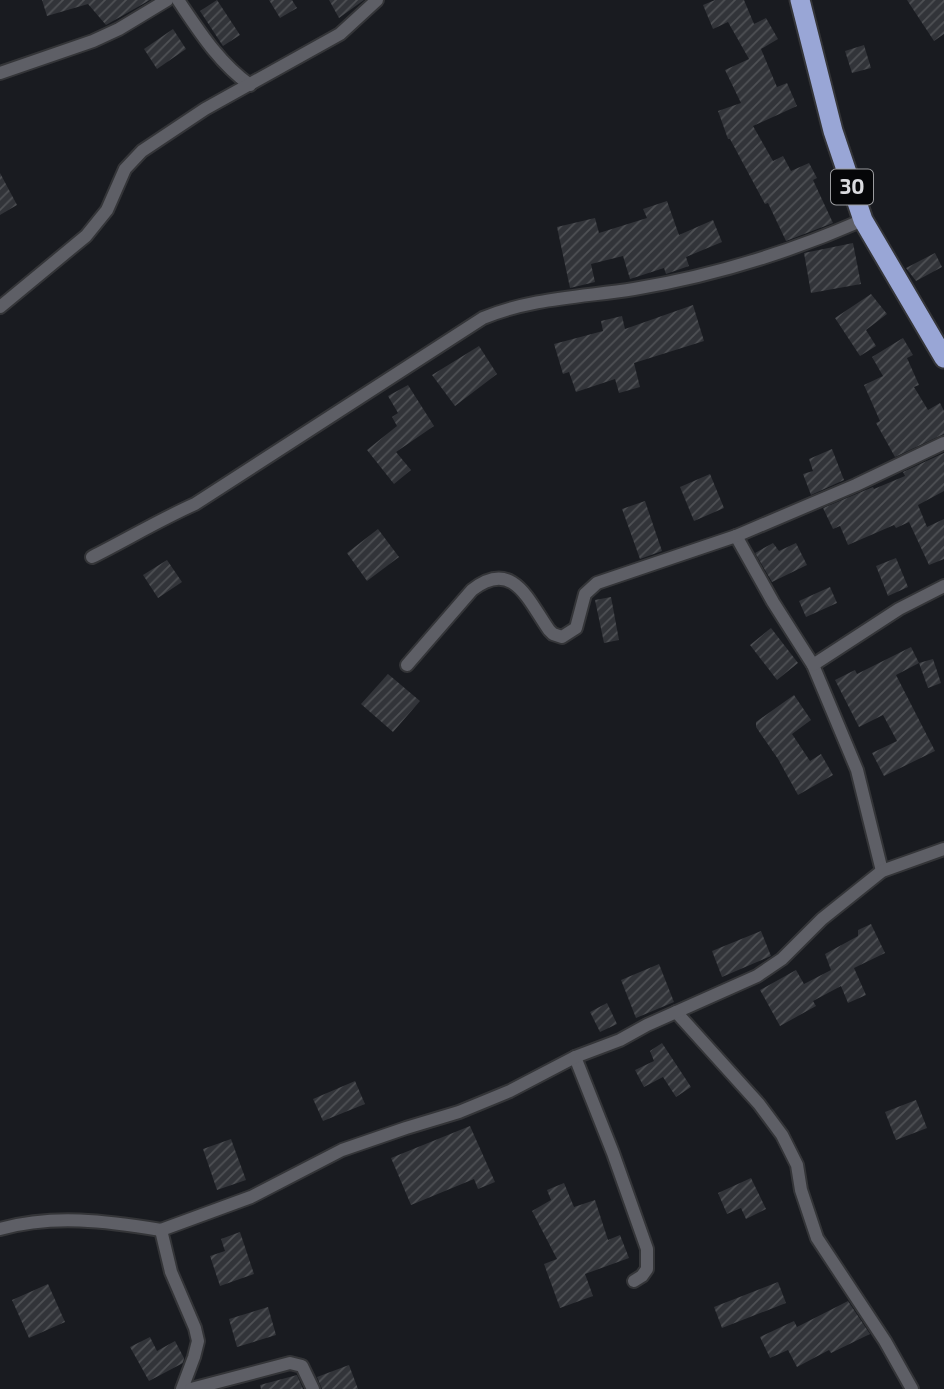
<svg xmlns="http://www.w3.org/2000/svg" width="944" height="1389" font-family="'Exo 2',sans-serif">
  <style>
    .building { fill: url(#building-hatch) }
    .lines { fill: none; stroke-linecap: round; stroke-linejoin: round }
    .minor-casing { stroke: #343538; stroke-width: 16 }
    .trunk-casing { stroke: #343538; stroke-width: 23 }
    .minor { stroke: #5e5f66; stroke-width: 12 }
    .trunk { stroke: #99a6d6; stroke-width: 19 }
    .labels { text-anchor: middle; stroke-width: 5; stroke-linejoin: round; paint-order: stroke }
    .shield { fill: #050608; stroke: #9a9b9e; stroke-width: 2 }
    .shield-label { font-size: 21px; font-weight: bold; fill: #dadbdf }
  </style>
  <defs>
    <pattern id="building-hatch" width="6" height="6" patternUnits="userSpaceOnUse" patternTransform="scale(1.75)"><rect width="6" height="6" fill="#323439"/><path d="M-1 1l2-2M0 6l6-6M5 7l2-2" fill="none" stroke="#4f5155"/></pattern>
  </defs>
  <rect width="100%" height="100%" fill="#191b20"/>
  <!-- building -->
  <g class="building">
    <path d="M42 0H150L106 25 88 4 47 16Z"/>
    <path d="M217 0 240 35 223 46 200 11Z"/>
    <path d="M269 0H292L297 8 280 18Z"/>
    <path d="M329 0H364L339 18Z"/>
    <path d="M715 0H744L754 24 766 18 778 39 761 49 777 87 787 83 797 106 753 126 773 161 783 156 791 171 809 163 817 178 813 180 833 223 786 241 768 203 765 204 730 139H728L718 111 741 103 725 70 749 59 728 22 713 29 703 5Z"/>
    <path d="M907 0H944V34L934 41Z"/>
    <path d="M173 29 186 49 157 69 144 49Z"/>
    <path d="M864 45 871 68 852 73 845 51Z"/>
    <path d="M0 173 17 205 0 215Z"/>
    <path d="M667 201 679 235 713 220 722 242 686 257 689 266 666 274 664 268 630 279 623 256 591 264 595 282 570 288 557 227 595 218 599 233 647 218 643 209Z"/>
    <path d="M853 243 861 284 811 293 804 253Z"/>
    <path d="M935 253 942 267 916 281 906 268Z"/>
    <path d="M871 294 887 314 866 330 876 346 860 356 835 318Z"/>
    <path d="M693 305 704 341 634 363 640 387 619 393 615 379 576 392 569 372 563 374 554 344 603 331 601 321 622 316 625 329Z"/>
    <path d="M903 338 913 355 907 358 919 385 914 387 928 410 940 403 944 411V434L895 457 876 423 880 421 864 385 883 376 872 357Z"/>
    <path d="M479 346 497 374 455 406 432 375Z"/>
    <path d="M408 385 434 426 396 452 411 470 394 484 367 450 397 426 392 417 398 413 388 396Z"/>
    <path d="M832 449 844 480 811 495 803 474 813 471 809 459Z"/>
    <path d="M944 453V491L918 505 927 527 944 519V559L929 565 909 522 896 528 894 525 848 545 840 526 833 529 823 508 873 487 874 489 905 476 903 472Z"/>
    <path d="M710 474 724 508 694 521 680 487Z"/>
    <path d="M645 501 662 551 640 559 622 509Z"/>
    <path d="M378 529 399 557 367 581 347 553Z"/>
    <path d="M773 543 779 551 796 543 807 565 772 582 755 553Z"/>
    <path d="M896 558 908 587 888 596 876 566Z"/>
    <path d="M167 560 182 582 158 598 143 575Z"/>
    <path d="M830 587 837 603 806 617 799 601Z"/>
    <path d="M611 597 619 640 604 643 595 600Z"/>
    <path d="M771 628 798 663 777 680 750 645Z"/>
    <path d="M911 647 919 663 896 675 935 751 884 776 872 753 897 741 883 715 859 727 835 680 855 670 857 674Z"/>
    <path d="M933 659 941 683 928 688 919 663Z"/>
    <path d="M388 674 420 701 393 732 361 704Z"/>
    <path d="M794 695 811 720 792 734 810 761 821 754 833 775 798 795 778 759 756 727V722Z"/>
    <path d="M871 924 885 953 854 968 866 995 848 1003 841 986 813 1001 816 1006 780 1026 760 990 796 970 804 984 831 970 825 954 858 936V930Z"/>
    <path d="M761 931 771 956 722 977 712 951Z"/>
    <path d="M659 964 674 1002 636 1018 621 980Z"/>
    <path d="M607 1003 617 1024 600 1032 590 1012Z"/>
    <path d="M662 1043 691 1087 676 1097 663 1077 644 1087 635 1070 654 1061 650 1051Z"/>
    <path d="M355 1081 365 1104 323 1121 313 1099Z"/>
    <path d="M916 1100 927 1128 896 1140 885 1112Z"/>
    <path d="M470 1126 495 1182 478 1189 474 1179 411 1205 391 1158Z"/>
    <path d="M231 1139 246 1180 217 1190 203 1149Z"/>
    <path d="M751 1178 766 1209 746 1219 741 1208 727 1214 718 1193Z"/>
    <path d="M564 1183 574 1207 595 1200 608 1240 620 1235 629 1258 585 1274 593 1296 560 1308 544 1264 557 1259 532 1211 551 1200 547 1190Z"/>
    <path d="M240 1232 254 1274 220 1286 210 1256 225 1251 221 1239Z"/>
    <path d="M778 1282 786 1303 722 1328 714 1307Z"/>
    <path d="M48 1284 65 1322 29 1338 12 1300Z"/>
    <path d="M848 1301 870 1334 831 1353 829 1350 797 1367 788 1350 770 1358 760 1337 794 1321 797 1327Z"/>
    <path d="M268 1307 276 1335 237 1347 229 1319Z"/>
    <path d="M150 1337 157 1351 175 1341 184 1358 183 1363 149 1381 130 1347Z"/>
    <path d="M349 1365 358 1389H322L317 1377Z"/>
    <path d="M297 1375 303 1389H261L260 1385Z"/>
  </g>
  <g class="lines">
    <defs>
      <g id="minor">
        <path d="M178 0C199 31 219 63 250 85"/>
        <path d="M0 73 93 41 119 29 167 0"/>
        <path d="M0 307 86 236 107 210 125 169 142 151 205 109 340 34 377 0"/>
        <path d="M736 536 773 602 813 665 857 770 882 871"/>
        <path d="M92 557C126 540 159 520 195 504L483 318C531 298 583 297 634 289 713 276 790 252 863 220"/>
        <path d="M407 665 472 590C513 558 528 600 549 630L553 634 562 637 576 628 585 594 597 583 736 536 856 485 944 443"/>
        <path d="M813 665 899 609 944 586"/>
        <path d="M676 1012 759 1104 782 1135 797 1165 801 1190 817 1238 885 1341 912 1389"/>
        <path d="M575 1057 613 1153 647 1249V1269L642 1276 634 1281"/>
        <path d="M0 1229C53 1214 107 1221 161 1230"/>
        <path d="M182 1389 194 1357 198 1341 195 1328 171 1272 161 1230 251 1197 342 1150 406 1128 459 1112 510 1091 575 1057 620 1040 647 1025 757 976 782 959 822 919 882 871 944 849"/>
        <path d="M191 1389 290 1363 302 1366 313 1389"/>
      </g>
      <path id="trunk" d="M800 0 833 131 863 220 944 358"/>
    </defs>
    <!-- minor casing -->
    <use href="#minor" class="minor-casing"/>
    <!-- trunk casing -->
    <use href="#trunk" class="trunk-casing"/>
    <!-- minor -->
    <use href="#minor" class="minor"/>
    <!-- trunk -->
    <use href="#trunk" class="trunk"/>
  </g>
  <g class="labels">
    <!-- shield labels -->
    <rect class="shield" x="831" y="169.5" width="42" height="35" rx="5"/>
    <g class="shield-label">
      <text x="852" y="194">30</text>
    </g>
  </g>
</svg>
